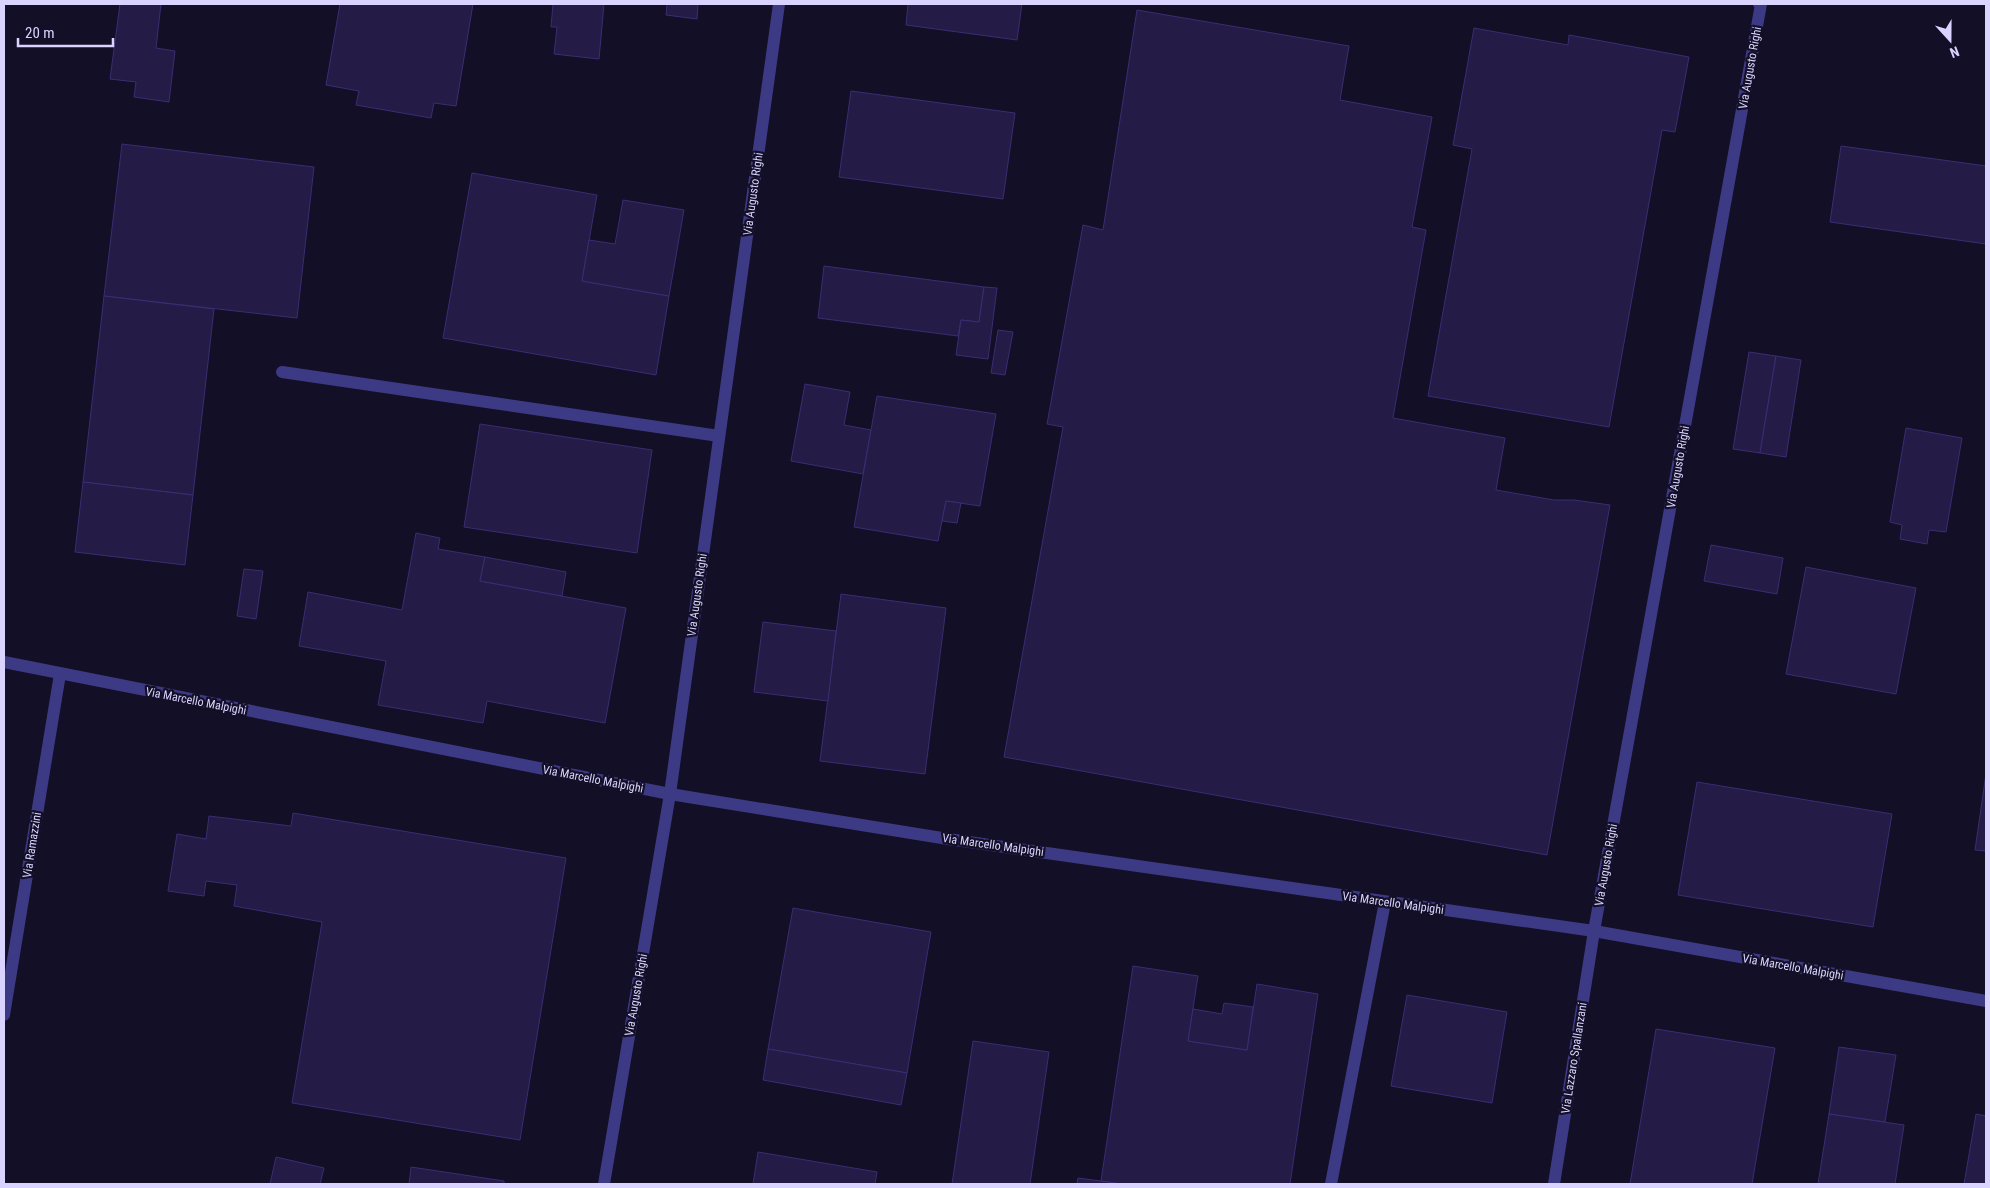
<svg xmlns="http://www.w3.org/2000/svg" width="1990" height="1188" font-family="'Roboto Condensed',sans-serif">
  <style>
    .building { fill: #241b47; stroke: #3b2d73 }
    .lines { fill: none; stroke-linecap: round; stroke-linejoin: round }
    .minor { stroke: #3d3a85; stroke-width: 12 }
    .labels { text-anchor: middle; stroke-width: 4.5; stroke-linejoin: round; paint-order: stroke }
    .street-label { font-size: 12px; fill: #d9d4ff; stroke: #130f26 }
  </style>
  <rect width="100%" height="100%" fill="#130f26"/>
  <!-- building -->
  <g class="building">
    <path d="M120 4H161L156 48 175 51 169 102 134 97 136 82 110 79Z"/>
    <path d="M340 4H473L456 106 434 103 431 118 356 105 359 91 326 85Z"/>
    <path d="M553 4H604L599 59 554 54 557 27H551Z"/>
    <path d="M667 4H698L697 19 666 15Z"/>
    <path d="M908 4H1022L1017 40 906 25Z"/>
    <path d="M1137 10 1349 46 1340 100 1432 117 1412 227 1426 230 1393 418 1505 438 1496 490 1554 500H1574L1610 505 1547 855 1004 757 1063 427 1047 424 1083 225 1103 230Z"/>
    <path d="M1474 28 1568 45 1569 35 1689 57 1675 132 1662 130 1609 427 1428 396 1472 149 1453 145Z"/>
    <path d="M851 91 1015 113 1003 199 839 177Z"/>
    <path d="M122 144 314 167 297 318 104 296Z"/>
    <path d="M1841 146 1986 166V244L1830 222Z"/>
    <path d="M472 173 597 195 582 281 669 296 656 375 443 338Z"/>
    <path d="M623 200 684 210 669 296 582 281 589 240 615 244Z"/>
    <path d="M824 266 984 287 979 322 961 320 958 336 818 318Z"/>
    <path d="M984 287 997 288 988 359 956 355 961 320 979 322Z"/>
    <path d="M104 296 214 309 193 495 83 482Z"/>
    <path d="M998 330 1013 332 1005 375 991 373Z"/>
    <path d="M1749 352 1776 356 1760 453 1733 449Z"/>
    <path d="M1776 356 1801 360 1786 457 1760 453Z"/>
    <path d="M805 384 850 392 844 425 871 430 863 474 791 461Z"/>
    <path d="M877 396 996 414 980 506 946 501 938 541 854 527Z"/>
    <path d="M480 424 652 450 637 553 464 527Z"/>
    <path d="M1906 428 1962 438 1946 532 1929 530 1927 544 1900 539 1902 525 1890 522Z"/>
    <path d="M83 482 193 495 185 565 75 552Z"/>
    <path d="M946 501 961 503 957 523 942 521Z"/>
    <path d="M416 533 440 538 438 549 485 557 480 581 626 608 605 723 487 701 483 723 378 705 386 661 299 646 308 592 402 610Z"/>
    <path d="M1711 545 1783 558 1777 594 1704 581Z"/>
    <path d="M485 557 566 572 562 596 480 581Z"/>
    <path d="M1806 567 1916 588 1896 694 1786 674Z"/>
    <path d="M244 569 263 571 256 619 237 616Z"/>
    <path d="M841 594 946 608 925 774 820 761Z"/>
    <path d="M763 622 836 631 828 701 754 692Z"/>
    <path d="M1986 774V851L1975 850Z"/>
    <path d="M1697 782 1892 814 1873 927 1678 895Z"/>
    <path d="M293 813 566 858 520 1140 292 1103 322 922 234 906 237 885 206 881 204 896 168 891 177 834 206 839 209 816 291 826Z"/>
    <path d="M793 908 931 932 907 1073 768 1049Z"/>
    <path d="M1133 966 1198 976 1188 1041 1247 1050 1257 984 1318 994 1290 1184H1121L1101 1181Z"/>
    <path d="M1407 995 1507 1012 1492 1103 1391 1086Z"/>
    <path d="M1224 1003 1253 1007 1247 1050 1188 1041 1193 1009 1222 1014Z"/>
    <path d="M1656 1029 1775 1048 1752 1184H1630Z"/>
    <path d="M973 1041 1049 1052 1030 1184H952Z"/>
    <path d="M1839 1047 1896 1055 1885 1122 1829 1114Z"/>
    <path d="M768 1049 907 1073 901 1105 763 1080Z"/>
    <path d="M1829 1114 1904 1125 1895 1184H1818Z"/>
    <path d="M1976 1114 1986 1116V1184H1964Z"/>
    <path d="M758 1152 877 1172 875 1184H753Z"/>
    <path d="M276 1157 324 1168 320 1184H270Z"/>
    <path d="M411 1167 504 1181V1184H409Z"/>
    <path d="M1078 1178 1101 1181 1121 1184H1077Z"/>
  </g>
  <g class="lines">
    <!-- minor -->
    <g class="minor">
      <path d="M282 372 719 436"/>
      <path d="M4 662 670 794 948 839 1594 931 1986 1001"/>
      <path d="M4 1015 60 674"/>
      <path d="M604 1184 670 794 779 4"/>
      <path d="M1331 1184 1385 902"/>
      <path d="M1554 1184 1594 931 1761 4H1759"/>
    </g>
  </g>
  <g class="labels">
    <!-- street labels -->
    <g class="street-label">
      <text transform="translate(1750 68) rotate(-80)" y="4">Via Augusto Righi</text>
      <text transform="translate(753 194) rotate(-82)" y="4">Via Augusto Righi</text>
      <text transform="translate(1678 467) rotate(-80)" y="4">Via Augusto Righi</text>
      <text transform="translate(697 595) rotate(-82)" y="4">Via Augusto Righi</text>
      <text transform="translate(196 701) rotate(11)" y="4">Via Marcello Malpighi</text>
      <text transform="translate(593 779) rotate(11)" y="4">Via Marcello Malpighi</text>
      <text transform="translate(32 845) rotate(-81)" y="4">Via Ramazzini</text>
      <text transform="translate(993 845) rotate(8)" y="4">Via Marcello Malpighi</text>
      <text transform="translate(1606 865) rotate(-80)" y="4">Via Augusto Righi</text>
      <text transform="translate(1393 903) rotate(8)" y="4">Via Marcello Malpighi</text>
      <text transform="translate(1793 967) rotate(10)" y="4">Via Marcello Malpighi</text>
      <text transform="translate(636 995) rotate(-80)" y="4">Via Augusto Righi</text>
      <text transform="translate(1574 1058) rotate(-81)" y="4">Via Lazzaro Spallanzani</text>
    </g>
  </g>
  <!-- border -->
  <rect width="1990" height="1188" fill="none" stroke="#d9d4ff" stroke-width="10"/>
  <!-- north arrow -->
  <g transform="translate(1950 40) rotate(159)" stroke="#130f26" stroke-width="4" paint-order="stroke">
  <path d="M0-4L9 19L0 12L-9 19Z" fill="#d9d4ff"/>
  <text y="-8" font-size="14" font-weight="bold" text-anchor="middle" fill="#d9d4ff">N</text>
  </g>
  <!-- scale -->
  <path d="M18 38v8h95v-8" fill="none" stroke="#d9d4ff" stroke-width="2.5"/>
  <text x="25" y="38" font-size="15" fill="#d9d4ff" stroke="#130f26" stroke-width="4" paint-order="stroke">20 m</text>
</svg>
